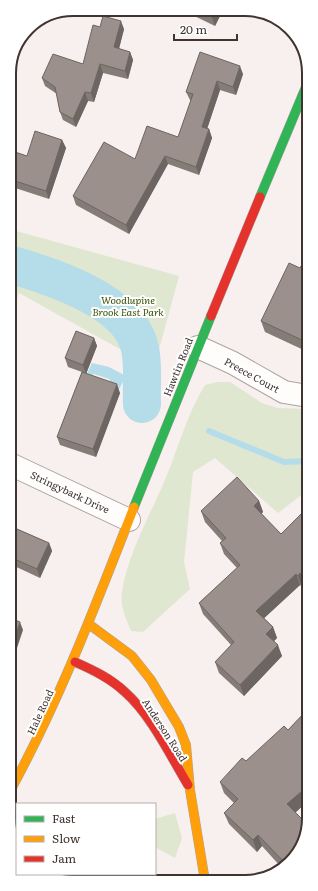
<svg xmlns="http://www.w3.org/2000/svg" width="318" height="891" font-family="Literata,serif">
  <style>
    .green { fill: #e0e7d0 }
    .water { fill: #b4dce9 }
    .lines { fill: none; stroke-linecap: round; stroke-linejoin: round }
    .stream { stroke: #b4dce9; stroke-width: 6 }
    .river { stroke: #b4dce9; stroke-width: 38 }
    .street-casing { stroke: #aca4a0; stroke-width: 24 }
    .fast-casing { stroke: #aca4a0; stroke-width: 10 }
    .slow-casing { stroke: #aca4a0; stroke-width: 10 }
    .jam-casing { stroke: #aca4a0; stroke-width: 10 }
    .street { stroke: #fefdfc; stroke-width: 22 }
    .fast { stroke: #30b455; stroke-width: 9 }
    .slow { stroke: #ff9f0a; stroke-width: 9 }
    .jam { stroke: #e5322d; stroke-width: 9 }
    .wall { fill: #857c78 }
    .shaded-wall { fill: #6c6562 }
    .building { fill: #9b908c; stroke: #6c6562 }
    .labels { text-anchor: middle; stroke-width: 4; stroke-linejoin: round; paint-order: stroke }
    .park-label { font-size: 10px; font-style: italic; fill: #384f06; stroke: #fff }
    .street-label { font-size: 10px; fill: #403430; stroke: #fff }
    .rim { fill: none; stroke: #403430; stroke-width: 2 }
  </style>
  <rect width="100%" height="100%" fill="#f7f0ee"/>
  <!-- green -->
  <g class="green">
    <path d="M9 229 179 276 154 368 19 293 10 319Z"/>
    <path d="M217 382H230L262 403 278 408 308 409V490L278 513 215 458 193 472 184 562 190 589 143 632 131 631C125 617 120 606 122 591 129 550 152 512 167 475 179 445 188 412 205 385Z"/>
    <path d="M175 813 182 838 175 858 155 847V819Z"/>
    <path d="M17 816V843L11 832 14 817Z"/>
  </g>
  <!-- water -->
  <path class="water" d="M92 363 109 367 126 376 118 391 109 379 94 374 89 379 86 376Z"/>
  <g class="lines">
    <!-- stream -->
    <path class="stream" d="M209 431 284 462 308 461"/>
    <!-- river -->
    <path class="river" d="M9 264C51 276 131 301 140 349 144 367 141 386 142 404"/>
    <defs>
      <g id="street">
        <path d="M198 347 233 363 284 392 308 396"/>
        <path d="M10 464 129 520"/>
      </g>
      <g id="fast">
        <path d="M260 197 308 82"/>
        <path d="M134 507 211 316"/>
      </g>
      <g id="slow">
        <path d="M90 625 132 656 151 680 179 727 186 745 190 790 205 881"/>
        <path d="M10 791C60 700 96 604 134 507"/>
      </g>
      <g id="jam">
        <path d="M211 316 260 197"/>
        <path d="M75 662C93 670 110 678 125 692 151 715 170 755 188 785"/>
      </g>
    </defs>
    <!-- street casing -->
    <use href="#street" class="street-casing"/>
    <!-- fast casing -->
    <use href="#fast" class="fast-casing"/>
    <!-- slow casing -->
    <use href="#slow" class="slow-casing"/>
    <!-- jam casing -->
    <use href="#jam" class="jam-casing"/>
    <!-- street -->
    <use href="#street" class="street"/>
    <!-- fast -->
    <use href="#fast" class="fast"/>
    <!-- slow -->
    <use href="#slow" class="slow"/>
    <!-- jam -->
    <use href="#jam" class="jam"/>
  </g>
  <!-- wall -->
  <g class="wall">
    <path d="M184 10H223L215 26 184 11Z"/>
    <path d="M100 27 124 29 119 49 130 52 133 60 128 79 103 73 94 102 88 101 76 127 63 120 60 112 57 94 45 86 42 78 83 64Z"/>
    <path d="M200 52 243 74 236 95 220 90 207 129H209L212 138 199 175 168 164 129 234 76 205 73 196 135 159 178 137 191 101 190 100 186 92Z"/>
    <path d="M62 140 66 148 49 199 9 186V150L27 156Z"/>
    <path d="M308 254V352L265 332 261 321 300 268Z"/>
    <path d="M94 338 97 346 86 374 120 393 96 457 60 445 57 437 82 372 68 367 65 358Z"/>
    <path d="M259 501 263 512 261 514 281 534 308 507 309 590 304 584 302 587 300 585 264 618 273 627 277 638 274 641 282 656 244 696 219 673 215 662 231 645 203 614 199 603 237 568 224 554 220 543 222 541 205 522 201 511Z"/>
    <path d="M10 526 49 543 52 551 40 578 10 564Z"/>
    <path d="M309 708V800L295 812 293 860 281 867 262 846 257 852 229 824 224 813 234 803 224 793 220 782 246 761 288 730Z"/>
  </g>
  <!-- shaded-wall -->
  <g class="shaded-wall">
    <path d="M216 10H223L215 26 212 17Z"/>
    <path d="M121 21 124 29 117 56 114 47Z"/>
    <path d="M130 52 133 60 128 79 125 71Z"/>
    <path d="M100 64 103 73 94 102 91 93Z"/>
    <path d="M240 66 243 74 236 95 233 87Z"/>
    <path d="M217 81 220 90 205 135 202 127Z"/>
    <path d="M85 92 88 101 76 127 73 119Z"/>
    <path d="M209 129 212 138 199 175 196 167Z"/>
    <path d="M62 140 66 148 49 199 46 191Z"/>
    <path d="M165 156 168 164 129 234 126 225Z"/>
    <path d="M308 333V352L304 341Z"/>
    <path d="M94 338 97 346 86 374 83 365Z"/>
    <path d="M117 384 120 393 96 457 93 449Z"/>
    <path d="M259 501 263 512 258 517 254 506Z"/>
    <path d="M49 543 52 551 40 578 37 569Z"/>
    <path d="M300 573 304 584 302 587 298 576Z"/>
    <path d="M296 574 300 585 260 622 256 611Z"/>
    <path d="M20 622 23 630 10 669V652Z"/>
    <path d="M273 627 277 638 270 645 266 634Z"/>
    <path d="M278 645 282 656 244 696 240 685Z"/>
    <path d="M309 785V800L292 816 287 804Z"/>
    <path d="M258 835 262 846 257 852 253 840Z"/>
  </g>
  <!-- building -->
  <g class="building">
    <path d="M196 10H216L212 17Z"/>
    <path d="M103 16 121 21 114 47 130 52 125 71 100 64 91 93 85 92 73 119 60 112 55 87 42 78 53 54 83 64 93 25 100 27Z"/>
    <path d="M200 52 240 66 233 87 217 81 202 127 209 129 196 167 165 156 126 225 73 196 104 142 135 159 147 126 178 137 193 94 186 92Z"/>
    <path d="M35 131 62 140 46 191 9 179V150L27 156Z"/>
    <path d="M308 254V333L304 341 261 321 289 263 300 268Z"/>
    <path d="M76 331 94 338 83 365 65 358Z"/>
    <path d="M82 372 117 384 93 449 57 437Z"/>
    <path d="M237 477 259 501 254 506 281 534 308 507 309 584 300 573 298 576 296 574 256 611 273 627 266 634 278 645 240 685 215 662 234 642 199 603 240 565 220 543 226 538 201 511Z"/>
    <path d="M10 526 49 543 37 569 10 557Z"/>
    <path d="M10 618 20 622 10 652Z"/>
    <path d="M309 708V785L287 804 308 825 293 860 286 864 258 835 253 840 224 813 238 799 220 782 242 758 246 761 284 726 288 730Z"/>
  </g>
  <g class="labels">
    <!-- park labels -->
    <g class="park-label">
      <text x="128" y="304">Woodlupine<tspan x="128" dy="12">Brook East Park</tspan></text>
    </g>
    <!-- street labels -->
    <g class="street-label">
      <text transform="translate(178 367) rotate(-68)" y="4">Hawtin Road</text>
      <text transform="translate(252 375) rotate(29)" y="4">Preece Court</text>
      <text transform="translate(70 492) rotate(25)" y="4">Stringybark Drive</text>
      <text transform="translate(40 712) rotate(-65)" y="4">Hale Road</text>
      <text transform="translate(165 730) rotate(57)" y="4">Anderson Road</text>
    </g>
  </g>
  <!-- crop -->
  <path d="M0 0H318V891H0ZM73 16H245A57 57 0 0 1 302 73V818A57 57 0 0 1 245 875H73A57 57 0 0 1 16 818V73A57 57 0 0 1 73 16Z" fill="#fff" fill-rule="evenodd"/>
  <path class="rim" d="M73 16H245A57 57 0 0 1 302 73V818A57 57 0 0 1 245 875H73A57 57 0 0 1 16 818V73A57 57 0 0 1 73 16Z"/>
  <!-- legend -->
  <rect x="16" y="803" width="140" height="72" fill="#ffffff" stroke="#b3aeac"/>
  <rect x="24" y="816" width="20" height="6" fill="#30b455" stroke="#b3aeac"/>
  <text x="52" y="823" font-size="12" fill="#403430">Fast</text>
  <rect x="24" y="836" width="20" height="6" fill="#ff9f0a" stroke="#b3aeac"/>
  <text x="52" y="843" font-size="12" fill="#403430">Slow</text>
  <rect x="24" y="856" width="20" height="6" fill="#e5322d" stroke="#b3aeac"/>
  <text x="52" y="863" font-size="12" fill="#403430">Jam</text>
  <!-- scale -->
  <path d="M174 34v6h63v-6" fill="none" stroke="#403430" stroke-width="2"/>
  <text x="180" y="34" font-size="12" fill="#403430" stroke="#ffffff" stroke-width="3" paint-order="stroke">20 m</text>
</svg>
